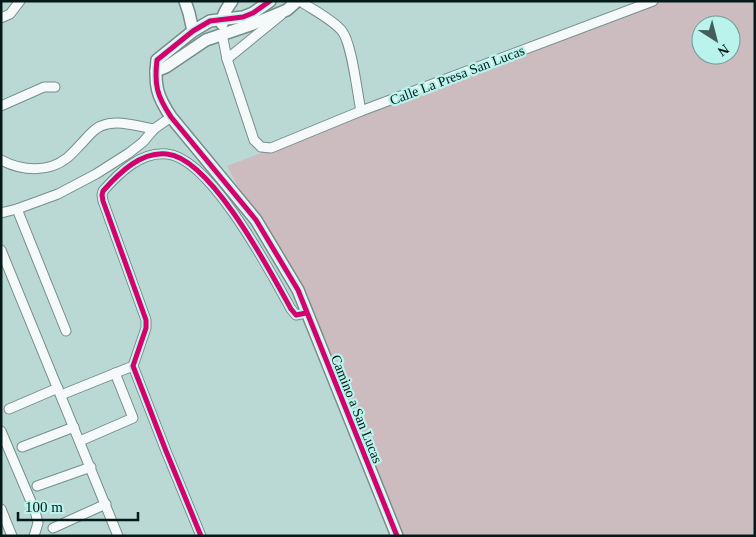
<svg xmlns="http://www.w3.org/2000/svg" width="756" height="537" font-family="'Times New Roman',serif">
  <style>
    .green { fill: #ccbbbf; fill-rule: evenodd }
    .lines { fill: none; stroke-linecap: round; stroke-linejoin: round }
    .minor-casing { stroke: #758e8b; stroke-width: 11 }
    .tertiary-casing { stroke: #758e8b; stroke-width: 14 }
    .minor { stroke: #f5f9f9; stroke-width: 9 }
    .tertiary { stroke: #f5f9f9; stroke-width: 11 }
    .cycleway-casing { stroke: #baf3ec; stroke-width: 8 }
    .cycleway { stroke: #d6006c; stroke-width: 5 }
    .labels { text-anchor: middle; stroke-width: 4.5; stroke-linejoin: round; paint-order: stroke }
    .street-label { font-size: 14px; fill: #041a18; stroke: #baf3ec }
  </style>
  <rect width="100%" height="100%" fill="#bad9d5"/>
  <!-- green -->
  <path class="green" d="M660 1H755V536H404L298 290 256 220 227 166ZM701 25H731V55H701Z"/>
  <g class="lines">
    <defs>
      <g id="minor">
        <path d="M300 1C313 10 332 19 342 31 352 44 357 92 361 111"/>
        <path d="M1 18 10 14 20 1"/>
        <path d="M222 34 227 59 254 140 261 147 271 148 361 111 653 1"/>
        <path d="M227 59 281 15"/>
        <path d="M1 106 44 87H55"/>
        <path d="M1 160C22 171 48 173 67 158 72 154 76 149 81 144 87 138 93 129 101 126 117 119 137 126 154 129"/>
        <path d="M17 209 66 331"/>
        <path d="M1 213 17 209 58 194 96 174 129 153 143 142 154 129 171 117"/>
        <path d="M1 250 118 536"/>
        <path d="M61 395 133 366"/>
        <path d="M9 409 58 388"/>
        <path d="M1 431 35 511 38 523 34 536"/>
        <path d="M80 441 133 418 115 373"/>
        <path d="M22 447 74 427"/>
        <path d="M37 486 91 467"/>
        <path d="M1 509 12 536"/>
        <path d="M53 528 106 504"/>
        <path d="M201 536 166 451 133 366 146 328V320L103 201 102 195 103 191C119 173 141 151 167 154 211 158 271 273 291 309L296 315 306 313"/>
      </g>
      <g id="tertiary">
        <path d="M185 1 189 13 193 31"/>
        <path d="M270 1 253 13 243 17 210 21 193 31 157 60C154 85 157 96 171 117L256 220 298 290 397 536"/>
        <path d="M222 24C222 15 227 8 232 1"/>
        <path d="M156 71 166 67 206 40 253 24 287 10 297 1"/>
      </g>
    </defs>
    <!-- minor casing -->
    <use href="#minor" class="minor-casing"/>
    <!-- tertiary casing -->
    <use href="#tertiary" class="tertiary-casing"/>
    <!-- minor -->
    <use href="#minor" class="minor"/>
    <!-- tertiary -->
    <use href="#tertiary" class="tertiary"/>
    <defs>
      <g id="cycleway">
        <path d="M270 1 253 13 243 17 210 21 193 31 157 60C154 85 157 96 171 117L256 220 298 290 397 536"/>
        <path d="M201 536 166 451 133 366 146 328V320L103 201 102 195 103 191C119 173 141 151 167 154 211 158 271 273 291 309L296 315 306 313"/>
      </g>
    </defs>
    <!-- cycleway casing -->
    <use href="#cycleway" class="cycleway-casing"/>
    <!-- cycleway -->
    <use href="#cycleway" class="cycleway"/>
  </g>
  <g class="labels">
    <!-- street labels -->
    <g class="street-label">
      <text transform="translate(457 75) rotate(-21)" y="5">Calle La Presa San Lucas</text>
      <text transform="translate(357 409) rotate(68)" y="5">Camino a San Lucas</text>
    </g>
  </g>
  <!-- border -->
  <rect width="756" height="537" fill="none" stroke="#041a18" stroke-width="5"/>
  <!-- north arrow -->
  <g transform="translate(716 40) rotate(144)"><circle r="24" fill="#baf3ec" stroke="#719c97"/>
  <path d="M0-4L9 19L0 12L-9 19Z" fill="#445d5a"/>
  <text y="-8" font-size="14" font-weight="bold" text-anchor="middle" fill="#041a18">N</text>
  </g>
  <!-- scale -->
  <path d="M18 512v8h120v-8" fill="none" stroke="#041a18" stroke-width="2.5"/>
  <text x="25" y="512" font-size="15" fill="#041a18" stroke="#baf3ec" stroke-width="4" paint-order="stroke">100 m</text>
</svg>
